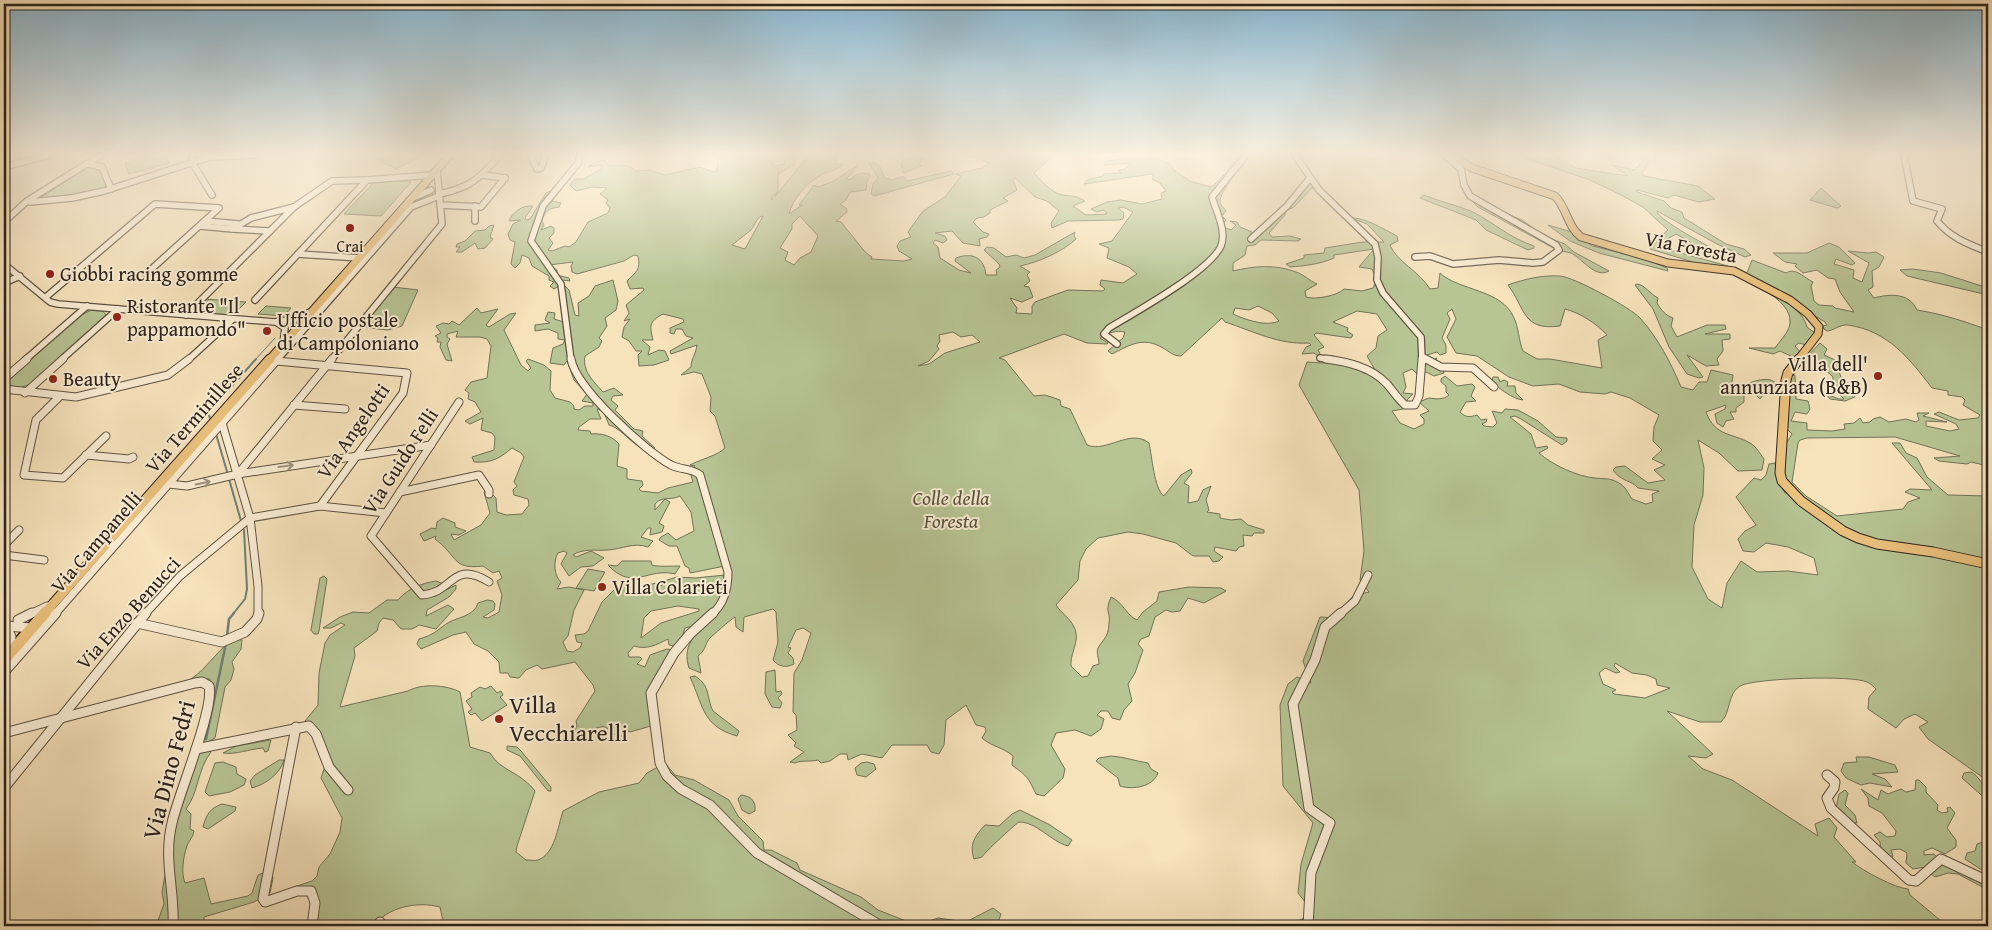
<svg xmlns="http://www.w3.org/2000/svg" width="1992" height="930" font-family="'Gentium Book Plus',serif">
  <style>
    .green { fill: #b7c494; stroke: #727357; fill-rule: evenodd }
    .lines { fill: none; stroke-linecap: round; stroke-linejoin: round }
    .stream-far2 { stroke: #707f76; stroke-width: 1 }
    .stream-far1 { stroke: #707f76; stroke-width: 2 }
    .stream { stroke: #707f76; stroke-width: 2.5 }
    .minor-far2-casing { stroke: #5e5242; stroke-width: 8 }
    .minor-far1-casing { stroke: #5e5242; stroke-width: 9 }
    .minor-casing { stroke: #5e5242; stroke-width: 11 }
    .major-far2-casing { stroke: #2c221a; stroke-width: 9 }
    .major-far1-casing { stroke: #2c221a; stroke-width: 11 }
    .major-casing { stroke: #2c221a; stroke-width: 14 }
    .minor-far2 { stroke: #f9ecd3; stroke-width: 5.5 }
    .minor-far1 { stroke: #f9ecd3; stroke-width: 7 }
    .minor { stroke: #f9ecd3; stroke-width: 9 }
    .major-far2 { stroke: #ebc17e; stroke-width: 7 }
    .major-far1 { stroke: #ebc17e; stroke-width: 9 }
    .major { stroke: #ebc17e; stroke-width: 11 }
    .oneway { stroke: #9d9180 }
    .poi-dot { fill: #8f2418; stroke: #f9ecd3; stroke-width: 2 }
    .labels { text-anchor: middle; stroke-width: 4; stroke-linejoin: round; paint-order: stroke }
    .far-poi-label { font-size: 16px; fill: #2c221a; stroke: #f9ecd3 }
    .street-label { font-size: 20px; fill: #2c221a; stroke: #f9ecd3 }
    .poi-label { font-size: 20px; fill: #2c221a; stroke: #f9ecd3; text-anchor: start }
    .park-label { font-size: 20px; font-style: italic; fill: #56533f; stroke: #f9ecd3 }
    .near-poi-label { font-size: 24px; fill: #2c221a; stroke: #f9ecd3; text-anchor: start }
    .near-street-label { font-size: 24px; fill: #2c221a; stroke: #f9ecd3 }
  </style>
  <rect width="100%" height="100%" fill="#f6e2bb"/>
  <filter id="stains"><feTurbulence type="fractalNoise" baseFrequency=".004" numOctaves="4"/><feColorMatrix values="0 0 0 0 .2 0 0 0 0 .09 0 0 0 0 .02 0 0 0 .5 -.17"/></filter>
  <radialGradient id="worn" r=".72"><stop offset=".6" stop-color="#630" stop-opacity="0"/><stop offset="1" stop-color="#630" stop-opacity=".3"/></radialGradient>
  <!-- green -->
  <g class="green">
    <path d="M151 155H166L169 163 129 174 125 163Z"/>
    <path d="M368 155H424L396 169Z"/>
    <path d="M719 155H770L771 163 775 166 785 164 784 155H795V164L778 174V192L771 198 772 200 809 155H840L835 159 836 164H843C835 172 827 171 818 177 806 184 792 200 789 214L802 205H799L814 185 818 187 832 182 858 165 847 178 849 180C856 174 862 171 871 175L867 181 866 190 850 192 846 200 840 204 847 209V212L836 221 841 222 866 253 872 257 871 259 904 261 912 259 899 251 897 246 900 241 911 237 908 232 923 211 945 197 961 176 955 174 982 168 989 163 977 158 950 155H1054L1034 173C1042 181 1051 193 1063 195 1075 197 1072 194 1085 201L1073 206 1086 215 1107 214 1104 210 1097 212 1091 209 1107 202 1121 200 1142 204 1162 199 1161 193 1166 191 1160 183 1152 179 1154 176 1151 174 1084 184 1087 180 1103 176V174L1121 173 1119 170 1125 169 1131 163 1104 165 1107 161 1131 158 1129 155H1155L1152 158 1169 163 1175 171 1190 181 1210 187 1214 185 1227 172 1230 165 1240 158 1245 160 1244 165C1237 170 1221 192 1220 200 1220 205 1223 207 1226 211L1222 216 1226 220 1221 226 1231 230 1236 225 1230 221 1237 222 1240 227 1252 232 1249 238 1273 223 1274 217 1302 187 1315 179 1320 186 1319 189 1312 188 1294 207 1285 211V215L1269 233 1272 237 1290 236 1301 239 1298 241 1261 240 1255 245 1247 246 1245 255 1233 263V271C1254 266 1275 264 1296 272 1303 274 1310 281 1317 284L1305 291 1306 297C1315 300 1337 296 1344 289L1362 291 1373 288 1377 280 1372 269 1359 267 1374 249 1334 255V258C1321 264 1304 266 1290 267L1286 264 1304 258V255L1324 253 1325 248 1363 242H1384L1367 224 1351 218C1365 217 1385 230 1397 236L1398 241 1390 245C1397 262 1419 271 1430 289L1438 288 1440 273C1459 291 1502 289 1514 318 1518 325 1519 342 1523 351L1537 359H1550L1602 368 1598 340 1607 335C1596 323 1580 313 1565 309L1560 326C1522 331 1526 309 1508 285 1525 279 1541 275 1560 276 1574 277 1631 308 1640 318 1658 338 1671 363 1681 387L1693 390 1699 382H1707L1711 370 1733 375 1731 388C1744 387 1765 373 1776 383L1762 387 1764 394 1760 399 1754 393H1744V402L1736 408V412H1730L1734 419 1726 421 1723 427 1717 423 1715 414 1725 409 1726 405 1706 412C1715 437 1733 433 1750 443 1756 446 1760 454 1764 459L1762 470 1738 471 1719 453 1698 440 1704 468 1703 495 1694 525 1692 567 1708 599 1722 608 1727 583 1741 561 1757 572 1788 571 1818 575 1814 558 1788 547 1766 543 1754 552 1743 551 1738 539 1745 531 1756 525 1736 497 1754 478 1761 480 1766 475 1769 464 1775 463 1779 483 1785 493 1793 492 1784 477 1786 444 1792 434 1787 429 1788 395 1791 375H1795L1796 399 1808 401 1810 409 1807 414 1795 412 1791 421 1807 423V430L1832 431 1845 429 1844 424 1854 423 1860 418 1863 423 1870 422 1873 419 1880 417 1889 422 1906 419 1916 422 1919 420 1917 413H1929L1923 416 1947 422 1926 421V426L1950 431 1959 429 1956 424 1934 414 1939 412 1959 420 1978 418 1980 415 1963 405 1965 400 1962 397 1948 395V391L1932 388C1909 358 1888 331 1848 325 1840 324 1833 331 1827 331L1824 329 1823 326 1827 325 1825 322 1735 267 1747 273 1752 260 1786 273C1796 267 1804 278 1813 282L1811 286 1814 301 1819 305 1833 306 1835 308 1854 312 1840 292 1835 279 1828 278 1817 270 1803 273 1795 266 1797 264 1785 262 1773 253H1807L1829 243 1839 247 1855 263 1852 265 1836 259 1834 264 1854 270 1853 278 1862 282 1869 263 1848 251 1868 253 1876 252 1884 257 1879 267 1872 271 1873 287 1868 290 1874 298C1889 294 1909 292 1917 310 1942 314 1964 321 1988 330V466L1971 462 1967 464 1939 461 1934 458 1960 456 1895 437 1807 438 1800 440 1798 443 1792 482 1806 496 1837 516 1903 509 1908 502 1920 498 1905 492 1910 489 1932 490 1892 443H1900L1906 453 1917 458 1927 477 1948 495 1988 496V781L1928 739 1919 727 1928 722 1915 714 1904 719 1896 728 1868 709 1869 697 1876 689C1874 687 1870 683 1867 682 1853 675 1754 678 1740 686 1727 694 1731 713 1721 722H1700L1667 711 1713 754 1706 758 1688 756 1703 769 1732 780 1818 836 1815 824 1829 818 1837 828 1834 837 1856 862H1852C1863 871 1895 888 1908 889L1910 895 1947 926H1299L1300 920 1314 913 1298 893 1301 864 1313 823 1283 786 1280 705 1288 684 1297 677 1311 683 1303 661 1320 617 1334 618 1353 596 1369 592 1360 580 1364 551 1359 490 1299 385 1307 362 1357 365 1363 373 1372 374 1375 370 1367 356 1376 348 1378 336 1387 330 1377 314 1357 311 1333 322 1348 328 1347 331 1353 335 1351 338 1316 333 1314 335 1324 347 1318 350 1320 353 1318 356 1314 353 1302 354 1306 347 1311 345 1309 343C1279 345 1253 331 1225 322L1222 318 1181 356C1173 356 1170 352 1163 348 1143 336 1130 345 1112 354L1108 351 1123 338 1125 332C1116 330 1108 333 1100 338L1108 343 1107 344 1087 343 1064 334 999 358 1005 360 1034 396 1045 395 1060 400 1061 406 1070 409 1087 445C1107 453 1130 428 1149 443 1152 456 1154 489 1164 496L1181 475 1191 469 1192 473 1184 483 1189 486 1188 503 1198 501 1203 490 1211 486 1206 500 1209 510 1207 512 1220 514V518L1231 520 1241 519 1248 525 1264 530V533H1254L1252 536 1243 535 1244 546 1239 547 1236 551 1215 547 1214 551 1223 557 1219 561 1213 562 1209 556H1193L1176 543 1143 534 1128 532 1098 538 1086 549 1080 561 1078 580 1056 605C1061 613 1070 618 1074 627 1081 640 1070 652 1071 666L1082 677 1088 676 1093 666 1099 664C1099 659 1096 652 1098 648 1104 638 1108 638 1109 624 1111 611 1104 613 1111 597 1123 602 1126 615 1137 620L1143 612 1157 601 1159 592 1189 587 1221 588 1226 591 1204 603 1188 598 1180 611 1172 612 1166 610 1155 617 1149 636 1141 639 1138 644 1143 650 1135 673 1128 684 1132 701 1124 710 1120 720 1112 718 1108 711H1101L1097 715 1104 719 1101 729 1091 736 1075 730 1056 733 1051 745 1065 769 1063 778 1044 796 1036 794C1027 776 1029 778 1012 765L1013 756C1003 747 992 747 982 738L986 731 985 727 976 725 966 705 946 720 944 745 939 754 931 752 927 745H892L882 758 862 754 848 760 847 754H840L830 761 821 763 818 760C810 762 801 760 795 763L790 762 804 752 794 746 796 743 788 735 797 730 796 715 793 712 794 673 802 660 811 633 803 628 796 630 788 647 791 648 788 653 793 658 794 664C786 668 779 667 773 660L778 642 776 612 773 609 744 617 743 632 736 627 735 617C730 620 713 635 709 639 705 645 705 651 698 656L701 673 689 668C682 646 694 636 708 622L685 628 681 640 674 646 669 645 668 639C656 645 647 650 634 646L628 653 629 657H640L642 659 637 664 645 667 650 655 667 649 672 650C650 685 649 684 651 726L630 732 624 729 623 735 619 738C614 735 610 730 605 727 601 725 584 733 577 734L574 731 577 726 576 721 595 691 593 685 575 662 542 669 537 665 526 670 519 678 510 677 508 673H500L499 662 488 651 474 644 466 632 453 635 421 649 417 644 419 639C433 635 435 632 446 624 456 617 474 617 478 603L487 600 493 601 495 604 494 610 483 617 488 618 499 612 502 595 497 581 502 578 499 571 493 573 483 566C452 570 458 556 435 539L436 536 424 541 420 534 432 528 436 529 437 522 443 518 455 523V527L466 531 459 535 451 534 454 540 481 525 490 513 484 492 487 489 496 498 497 512 506 515 522 514 529 505 528 499 514 495 513 490 517 486 514 482 524 457 521 453 512 448C499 459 491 463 474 462L472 457 494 450 495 437 492 433 481 430 483 418 470 424 465 421 481 412 475 402 468 399 469 393 465 390 471 382 487 378 491 346 487 339 480 337H456L458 331 447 334V337L450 339 447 344 452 361 446 360 440 347 441 342H437L438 338 435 336 441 333 436 326 443 323 449 324 452 321 459 325 477 308 481 313 498 309 486 325 489 327 510 314 516 313 504 330 521 365 528 371 531 368 526 361 528 359 544 365 551 371 550 390 555 398 570 402 574 406V409L579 410 585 406H593V403L582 401 587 394 574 380 567 361 564 365 550 363 553 348 563 344 565 340 558 339V333L548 329 535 331V325L550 323 545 320 548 312 555 313 554 319 564 322 566 315 562 314 566 310 562 288 564 285 569 290 575 315 579 316 578 303 589 296 595 286 613 280 618 301 616 310 605 318 607 326 599 338 602 341 599 347 585 356C582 371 594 382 603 392L614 388 623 395 613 396 611 400 618 406 615 410 634 429 643 431 642 436 655 448C639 457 625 429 609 425L605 415 608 413 597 409 601 419H590L579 427 578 430 590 431 591 434C602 433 612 436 619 444L617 466 627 469V479L642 481 643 485 639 489 641 491 658 493 668 488 693 482 690 472 695 466 690 465C701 459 717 456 725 448L715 416 710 411 711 397 702 374 694 372 681 375 691 367C691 359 696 354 697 345L671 354 670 351 693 338 686 336 682 329H676L674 334 670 333V328L684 322 683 319 663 314C648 322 650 326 653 340H642L650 347 648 355 659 350 665 351 669 360 654 365 639 366 638 355 642 351H636L629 341 622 337 624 327 630 319 624 321 629 313 626 305 644 290 643 288 630 289 627 281C636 272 641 270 638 256L634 255 624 261 577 274 572 272 571 266 573 262 549 265 557 270V275L569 278 570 281 562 280 559 286 554 289 550 286 554 282 549 280V276L532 266 529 258 522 255 520 263 515 268 511 264 515 242 510 240 508 234 513 224 521 220 509 221C513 211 523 205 533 206L525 218 527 220 530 219 546 193 553 190 558 193 552 201 561 203 559 207C548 209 545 210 542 221L544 225 541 230 551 226 554 228V233L549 238 553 243 548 250 552 251 565 246 569 247 576 242 588 222 608 213 610 208 606 203 608 200 600 194 607 188 593 187 576 191 570 185 575 179H583L601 169 602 165 588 167 594 163 604 160 608 165 629 166 636 171 650 170 665 175 700 167 714 172 718 168 717 163ZM1015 178 1035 197 1047 201 1059 211 1051 223 1052 228 1068 221 1119 220 1123 219 1124 213 1118 208 1123 207 1133 212 1112 241 1099 244 1109 248 1107 258 1129 267 1137 274 1123 283 1101 280 1100 285 1105 289 1103 291 1068 290 1035 302 1032 306V314L1016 313 1017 308 1010 298 1022 302 1033 297 1029 287 1024 286 1030 281 1027 275 1030 272 1020 266C1039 262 1062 252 1076 239L1074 236 1075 232 1035 255 1024 258 1016 255 1006 257 994 248 987 247 984 250 999 264 1000 267 996 270 997 275H986C984 257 972 252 956 258L955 261 971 273 959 270 940 258 938 247 933 243 935 240 943 243 947 240 945 236 935 233 952 231 963 243 980 246 979 239 987 237 989 234 983 232 973 222 977 218 984 217 990 213V210L1008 201 1003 198 1017 190 1013 180ZM763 216 745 249 732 245 751 230 759 217ZM800 216 818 236 811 252 800 258 794 265 785 260 788 252 780 248 792 229V224ZM1258 306 1272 313 1279 321C1267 327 1246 320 1233 314L1235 308 1249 310ZM1452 309 1456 319 1447 337 1456 353 1477 356 1509 377 1533 386 1559 384 1580 392 1605 394 1611 392 1630 398 1659 415 1654 427 1653 441 1662 450 1652 459 1665 465 1654 470 1665 480 1648 483 1625 466 1616 467 1613 470C1621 482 1632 480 1638 488L1659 491 1652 494 1653 502 1646 504 1632 499C1627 492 1626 486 1617 482 1610 478 1604 479 1595 478 1579 477 1552 465 1539 453L1548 448 1547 446 1536 448 1531 434 1510 417 1515 416 1521 419 1562 445 1567 441V438L1556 437 1538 421 1518 410 1505 409 1502 413 1492 411 1497 423 1493 427 1484 426 1482 424 1486 422 1487 419 1481 420 1477 415C1470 417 1466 418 1460 412L1466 402 1476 401 1471 396 1475 387 1472 384 1457 386 1445 376 1441 379V382L1446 386V392L1449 395C1444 400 1435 399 1429 398L1419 402 1429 411 1420 415 1424 419V424L1414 429 1400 423 1392 411 1408 408 1407 400 1413 394 1403 393 1406 387 1403 373 1412 369 1419 376 1426 372 1434 376 1444 373 1443 369 1432 365 1437 358 1429 361 1426 358 1427 355 1437 352 1440 355 1446 353V345L1442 338 1450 319 1447 313ZM953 332 961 337 972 335 980 342 945 353 929 364 918 366 929 361 939 349 937 346 940 341 939 335ZM680 496 691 512 694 531 676 540 668 533 661 537 659 540 669 546H677L685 566 689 568 690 573 725 566V575L695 578 677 577 667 580 661 586 657 583 642 586 635 583 616 588 602 602 588 631 584 634 575 635 577 642 582 643 580 648 573 652 567 651 563 642 568 636 574 610 584 590 569 587 557 589 561 582C554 576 553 561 558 553L564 551 567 553 561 564 569 576 581 567 593 566 604 558 591 551 576 557 573 555C583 548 596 551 608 550 623 549 633 542 648 547L653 541 641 537 648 528H651L650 535 662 532 664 526 659 523 670 502 665 499 655 510V504C663 495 671 501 680 496ZM678 606 699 609V611L661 623 641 638 644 618 651 611ZM1615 663 1632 673 1647 675 1656 679 1657 685 1670 688 1645 698 1614 694 1612 692 1616 690 1603 684 1599 673 1605 668 1616 673 1620 672 1614 666Z"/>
    <path d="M909 155H922L921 157 923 160 919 164 922 166 903 173 901 163Z"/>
    <path d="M1516 155 1563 156 1557 159 1566 161 1575 168 1628 176 1612 165 1634 170 1643 161 1641 157 1627 155H1648V164L1642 173 1644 176 1698 186 1715 199 1699 202 1674 195 1668 198 1637 190V192L1664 201 1671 208 1682 212 1684 218 1726 244 1744 249 1751 255 1745 257 1717 244 1657 211C1657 220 1713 248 1725 256L1721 258 1714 256 1676 234 1657 245 1659 247 1728 266V268L1693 262 1650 249 1651 244 1668 230 1643 207 1621 195 1590 180Z"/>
    <path d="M872 162 879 165 885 178 892 180 903 176 907 181 951 171 954 174 874 196 871 194 873 184 878 178 869 163Z"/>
    <path d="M90 166 100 167 107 189 37 200Z"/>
    <path d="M376 180 411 182 381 216 344 214Z"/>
    <path d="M1821 188 1841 206 1837 208 1810 200Z"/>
    <path d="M1424 195C1440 202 1457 205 1473 212 1494 223 1510 238 1534 246V248L1528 250 1486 230 1476 220 1420 198Z"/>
    <path d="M1469 198 1522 220 1544 236 1565 244 1574 252 1609 271C1595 279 1582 258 1571 253 1567 252 1563 251 1559 251L1478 207Z"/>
    <path d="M494 225 490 237 493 239 485 248 478 249 475 243 462 252H456L460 247H456L457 244 465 241 475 231 485 230 489 226Z"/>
    <path d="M1548 225 1572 232 1592 246 1642 258 1667 268 1668 271 1599 253 1570 241Z"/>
    <path d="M1913 269 1941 273 1988 288V295L1907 276 1900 270Z"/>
    <path d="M1733 275H1739C1759 286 1802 304 1807 327L1815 333 1806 345 1799 343 1795 346 1801 353 1795 358 1780 351 1773 354 1749 348H1775C1779 342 1786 335 1789 328 1798 301 1750 283 1733 275Z"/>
    <path d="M1637 284C1645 285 1650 294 1658 298L1657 303C1661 310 1665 315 1673 318L1671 326 1677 337 1707 325H1725L1726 329 1705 334H1730V339L1722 340 1723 351 1717 359 1719 365 1706 366 1687 355 1703 377 1699 378 1687 374 1669 347 1653 309 1635 285Z"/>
    <path d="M393 287 418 290 402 326 388 330 361 327Z"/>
    <path d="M205 299 246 302 233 315 197 313 195 310Z"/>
    <path d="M266 306 291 308 284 316 258 314Z"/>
    <path d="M91 310 103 311 106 315 31 384 19 388 6 387 8 381 76 318Z"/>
    <path d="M1820 343 1827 349 1824 355 1835 360 1842 380 1854 386 1851 390 1855 397 1845 401 1830 399 1826 394 1839 399H1844L1832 387 1833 377 1817 362 1812 364 1802 362Z"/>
    <path d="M1493 377H1498L1500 382 1504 380 1508 382 1507 386H1515L1516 393 1523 400C1513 399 1499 389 1492 381Z"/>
    <path d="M622 561H651L652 565C656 567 674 566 680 566L675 574C648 567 633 592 608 565L617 566Z"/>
    <path d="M588 569 605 572 594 591 576 588Z"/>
    <path d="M324 576 327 579 319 631 318 634H314L311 630 320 578Z"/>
    <path d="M436 581 444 584 442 592 456 585V589L449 597 427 610 426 616 448 605 454 609 436 629 419 625 412 629H401L393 620 383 618 379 623 377 631 354 648 355 656 340 707 408 691C422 683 447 685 460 692L470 747 490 753C500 771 521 772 535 791L517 846 516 852 526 860C530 860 535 861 538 860 555 854 558 826 563 811L599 792 639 783 647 773 665 763 675 775 694 780 729 800 738 816 763 841 764 850H771L797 863 800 870 861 897 878 910 906 921 924 923 938 918 966 922 993 908 1001 914 997 925 1011 926H444L440 907C417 901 388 907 373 926H315L317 896 294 887 312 881 317 876 319 867 330 854 340 832 342 818 321 778 325 766 348 793 353 791 343 782 311 725 305 721 318 705 319 673 325 643 330 635 345 625 341 623 331 628H323L340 617 353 612 369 613 387 600H398C407 589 422 583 436 581Z"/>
    <path d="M235 639 242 640 241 649 232 662 234 669 231 680 225 687 215 738 203 745 210 679H191C208 668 218 648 235 639Z"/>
    <path d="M775 670 776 692 781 691 782 694 778 698 782 703 780 708 772 707 765 694 766 672Z"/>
    <path d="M695 676C711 686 706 697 713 711L739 731 737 736C702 726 704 707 690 677Z"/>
    <path d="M491 686 497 693 501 691 503 695 500 697 507 705 482 721 475 713 471 715 468 712 472 709 466 701 472 697 471 693 480 687 485 689Z"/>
    <path d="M271 740 268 751 265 752 263 748C249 749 236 755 223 753L236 746Z"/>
    <path d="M507 746 517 747 521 751 551 787V791H548L520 756 507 750Z"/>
    <path d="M208 749 211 752C197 770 199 792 186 809L191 814 190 829 194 831C193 838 189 840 187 846 183 857 181 873 185 883L204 878 211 904 248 896 252 893 258 875 270 870 273 878 270 893 254 902 204 917V926H156L164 904 162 892 170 847 165 836 195 753Z"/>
    <path d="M1111 756C1125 757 1135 761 1148 763L1151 769 1158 773C1153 787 1133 790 1120 786L1118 778 1096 761 1099 758Z"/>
    <path d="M1856 757H1869L1895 765 1898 772 1872 774 1885 779 1892 787 1870 783 1861 785 1846 778 1841 771 1844 763 1857 762Z"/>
    <path d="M279 760H284C280 774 266 784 252 788L250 781 255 775Z"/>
    <path d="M223 762 236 767 237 774 246 779 244 785 230 792 209 796 205 792 215 763Z"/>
    <path d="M867 762 874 764 876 769 866 777 857 775 855 768 861 763Z"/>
    <path d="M1971 772C1979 776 1981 784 1988 790V801L1962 778 1964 773Z"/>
    <path d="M1916 780H1919L1926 787V792L1938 805 1937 810 1942 813 1948 812 1947 808 1950 807 1955 813 1947 828 1956 840V847L1945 854 1932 848 1924 851V855L1934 854 1939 859 1932 866 1913 869 1906 863 1907 853 1900 849 1891 850 1893 856 1890 862 1881 853 1880 842 1874 835 1880 832 1887 837 1895 836 1896 831 1882 813 1869 806 1868 798 1861 789 1878 800 1881 790 1888 794 1901 789 1906 792 1915 790Z"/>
    <path d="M1845 790 1848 793 1845 805 1855 815 1857 823 1848 822 1836 808 1839 794Z"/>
    <path d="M741 795C751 796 756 801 755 811L749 814 742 810 738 799Z"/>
    <path d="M222 804 236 807 235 811 208 829 203 827C206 815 210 808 222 804Z"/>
    <path d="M1020 810 1050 825 1072 840 1068 846C1050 841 1037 822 1019 822 1013 826 984 853 982 857L974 859C969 844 975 836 985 825L999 826 1012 814Z"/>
    <path d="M1983 842 1988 845V874L1965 859 1967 853 1975 851 1977 844Z"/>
    <path d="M1946 861 1988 882V890L1958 874 1948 873 1935 877 1930 873Z"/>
  </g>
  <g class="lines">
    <!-- stream-far2 -->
    <path class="stream-far2" d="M255 360 275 338"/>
    <!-- stream-far1 -->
    <g class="stream-far1">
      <path d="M211 421 208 413 256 359"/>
      <path d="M216 434 228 475"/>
      <path d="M229 479 241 521"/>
      <path d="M233 614 245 599 247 589 244 530"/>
    </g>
    <!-- stream -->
    <g class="stream">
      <path d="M227 636 229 619 234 613"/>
      <path d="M206 739 226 643"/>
    </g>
    <defs>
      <g id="minor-far2">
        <path d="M192 155 193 164 212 195"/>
        <path d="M530 155 537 169 541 168 546 155"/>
        <path d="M1295 155 1319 190 1375 244 1378 257 1377 280 1383 293 1421 337 1422 360"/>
        <path d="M1904 155 1913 201 1942 209 1937 221C1951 238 1968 244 1988 252"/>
        <path d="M212 157 254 155"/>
        <path d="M88 164 102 167 111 189"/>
        <path d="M4 167 50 155"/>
        <path d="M482 175 505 178"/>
        <path d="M439 194C470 188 480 178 500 155"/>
        <path d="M415 197 431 190"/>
        <path d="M30 202 72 198 104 191 216 155"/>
        <path d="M440 205 481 207 505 178"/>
        <path d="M475 206V221"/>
        <path d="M294 207 332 181 367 180"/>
        <path d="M294 207 270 231 233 229 251 218Z"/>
        <path d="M205 221 238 224"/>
        <path d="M4 222 27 201 101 155"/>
        <path d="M200 226 233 229"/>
        <path d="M1251 239 1287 206 1310 178"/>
        <path d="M298 254 360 258"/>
        <path d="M1415 257 1430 256 1453 264 1499 260 1533 263 1543 262 1559 250 1556 245 1470 196 1464 185 1461 169 1444 155"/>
        <path d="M4 264 50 302 58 304 275 322 295 319 312 311"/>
        <path d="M4 283 20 276"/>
        <path d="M46 297 155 204 219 208 146 274"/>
        <path d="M255 300 367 180 433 175"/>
        <path d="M186 315 270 231"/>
        <path d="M276 322 285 328 283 343"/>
        <path d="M1117 344 1104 334 1109 328C1134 313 1210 271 1221 246 1227 231 1216 211 1212 197L1246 155"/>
        <path d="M1422 356 1427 360"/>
        <path d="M1320 358 1334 360"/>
        <path d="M25 360 87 306"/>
        <path d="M61 360 118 309"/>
        <path d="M188 360 233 319"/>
        <path d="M277 360 411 207 439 196"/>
        <path d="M331 360 442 224 437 170"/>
        <path d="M571 360 561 284 531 241 543 206 579 162V155"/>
      </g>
      <g id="minor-far1">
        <path d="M571 359C576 388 644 450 671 465 681 470 692 468 700 475L728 572C728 588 724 604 712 614"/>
        <path d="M1326 359C1348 362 1371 367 1387 384 1393 391 1398 399 1405 405H1415L1419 396 1422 359"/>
        <path d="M1426 359 1441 367 1473 368 1494 387"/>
        <path d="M276 361 407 373 403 393 320 506"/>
        <path d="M4 379 27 359"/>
        <path d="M4 389 76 397 168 375 189 359"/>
        <path d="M25 393 63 359"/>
        <path d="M60 396 36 420 24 475 63 478 106 436"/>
        <path d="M459 402 371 536 422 595C454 593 451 559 489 582"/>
        <path d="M294 405 345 409"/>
        <path d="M222 423 250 518 258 586V614"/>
        <path d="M86 455 129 459 133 457"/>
        <path d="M238 474 332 359"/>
        <path d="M168 484 187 486 238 474 431 445"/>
        <path d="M400 492 479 475 489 490V494"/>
        <path d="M4 545 19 530"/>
        <path d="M4 555 44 560"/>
        <path d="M30 614 47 606"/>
        <path d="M55 614 278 359"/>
        <path d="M145 614 180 576 250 518 320 506 386 513"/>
        <path d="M1340 614 1355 601 1368 575"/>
      </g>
      <g id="minor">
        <path d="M713 613 690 634 674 653 651 693 660 763 667 776 681 789 710 805 757 853 881 926"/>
        <path d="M18 620 32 613"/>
        <path d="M4 622 11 637 8 651"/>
        <path d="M137 623 222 642 245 632 257 619 259 613"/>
        <path d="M7 626 31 628"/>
        <path d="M4 672 56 613"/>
        <path d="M296 727 263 899 265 902 297 891H311L315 903 312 926"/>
        <path d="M4 733 195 683 202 682 209 686C215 708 178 795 172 823 163 860 175 890 173 926"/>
        <path d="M196 749 309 726 316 734 329 767 348 790"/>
        <path d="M1827 775 1835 782 1834 788 1827 798 1831 808 1909 880 1916 881 1941 859 1988 881"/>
        <path d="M4 788 146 613"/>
        <path d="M380 922 382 926"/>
        <path d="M1308 926 1311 873 1330 823 1309 808 1293 704 1315 660 1325 627 1341 613"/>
      </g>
      <g id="major-far2">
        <path d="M1450 155 1472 168 1555 196C1567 208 1567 226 1581 237L1668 263 1734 271 1790 300 1808 314 1819 327 1818 334 1798 360"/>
        <path d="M269 360 450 155"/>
      </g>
      <g id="major-far1">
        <path d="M1799 359 1788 373 1786 380 1780 473 1782 481 1801 501 1843 531 1858 538 1877 544 1933 552 1988 564"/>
        <path d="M44 614 270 359"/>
      </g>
      <path id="major" d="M4 660 45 613"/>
    </defs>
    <!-- minor-far2 casing -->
    <use href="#minor-far2" class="minor-far2-casing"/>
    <!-- minor-far1 casing -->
    <use href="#minor-far1" class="minor-far1-casing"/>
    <!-- minor casing -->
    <use href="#minor" class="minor-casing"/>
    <!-- major-far2 casing -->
    <use href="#major-far2" class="major-far2-casing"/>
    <!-- major-far1 casing -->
    <use href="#major-far1" class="major-far1-casing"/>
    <!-- major casing -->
    <use href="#major" class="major-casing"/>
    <!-- minor-far2 -->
    <use href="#minor-far2" class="minor-far2"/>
    <!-- minor-far1 -->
    <use href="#minor-far1" class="minor-far1"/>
    <!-- minor -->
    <use href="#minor" class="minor"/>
    <!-- major-far2 -->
    <use href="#major-far2" class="major-far2"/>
    <!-- major-far1 -->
    <use href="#major-far1" class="major-far1"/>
    <!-- major -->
    <use href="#major" class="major"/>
  </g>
  <!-- one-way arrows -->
  <defs><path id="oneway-shaft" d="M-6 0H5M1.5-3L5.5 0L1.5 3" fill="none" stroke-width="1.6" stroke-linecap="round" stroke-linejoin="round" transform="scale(1.25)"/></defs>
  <g class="oneway">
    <use href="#oneway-shaft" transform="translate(286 466) rotate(-8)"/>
    <use href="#oneway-shaft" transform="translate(203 483) rotate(-12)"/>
  </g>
  <!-- sky -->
  <linearGradient id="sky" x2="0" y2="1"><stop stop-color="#8ab8d3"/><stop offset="0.54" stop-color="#fbf2e0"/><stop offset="1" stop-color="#fbf2e0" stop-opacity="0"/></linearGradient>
  <rect width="1992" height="286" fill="url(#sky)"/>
  <!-- markers -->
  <g class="poi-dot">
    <circle cx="350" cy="228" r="5"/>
    <circle cx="50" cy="274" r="5"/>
    <circle cx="117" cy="317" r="5"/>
    <circle cx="267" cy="331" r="5"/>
    <circle cx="1878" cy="376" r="5"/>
    <circle cx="53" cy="379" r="5"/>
    <circle cx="602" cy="587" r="5"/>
    <circle cx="499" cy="719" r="5"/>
  </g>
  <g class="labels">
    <!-- far-poi labels -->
    <g class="far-poi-label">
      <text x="350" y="252">Crai</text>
    </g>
    <!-- street labels -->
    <g class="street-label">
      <text transform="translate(1691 247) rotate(11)" y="7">Via Foresta</text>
      <text transform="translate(194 418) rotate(-49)" y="7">Via Terminillese</text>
      <text transform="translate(353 431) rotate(-55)" y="7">Via Angelotti</text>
      <text transform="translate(400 461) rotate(-57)" y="7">Via Guido Felli</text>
      <text transform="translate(96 542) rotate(-49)" y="7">Via Campanelli</text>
      <text transform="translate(128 613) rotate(-48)" y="7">Via Enzo Benucci</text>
    </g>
    <!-- poi labels -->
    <g class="poi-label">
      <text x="60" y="281">Giobbi racing gomme</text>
      <text x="127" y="313">Ristorante "Il<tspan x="127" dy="23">pappamondo"</tspan></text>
      <text x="277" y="327">Ufficio postale<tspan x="277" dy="23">di Campoloniano</tspan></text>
      <text x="1868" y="371" text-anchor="end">Villa dell'<tspan x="1868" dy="23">annunziata (B&amp;B)</tspan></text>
      <text x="63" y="386">Beauty</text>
      <text x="612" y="594">Villa Colarieti</text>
    </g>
    <!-- park labels -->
    <g class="park-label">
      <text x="951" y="505">Colle della<tspan x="951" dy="23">Foresta</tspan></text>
    </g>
    <!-- near-poi labels -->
    <g class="near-poi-label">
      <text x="509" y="713">Villa<tspan x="509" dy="28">Vecchiarelli</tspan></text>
    </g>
    <!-- near-street labels -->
    <g class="near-street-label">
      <text transform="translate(169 770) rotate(-75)" y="8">Via Dino Fedri</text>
    </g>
  </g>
  <!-- margin -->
  <rect width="1992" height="930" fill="none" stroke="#f6e2bb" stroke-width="20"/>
  <rect x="5" y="5" width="1982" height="920" fill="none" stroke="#2c221a" stroke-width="2.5"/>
  <rect x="10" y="10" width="1972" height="910" fill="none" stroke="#2c221a"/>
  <rect width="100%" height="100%" filter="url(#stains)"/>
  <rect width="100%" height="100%" fill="url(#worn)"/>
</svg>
